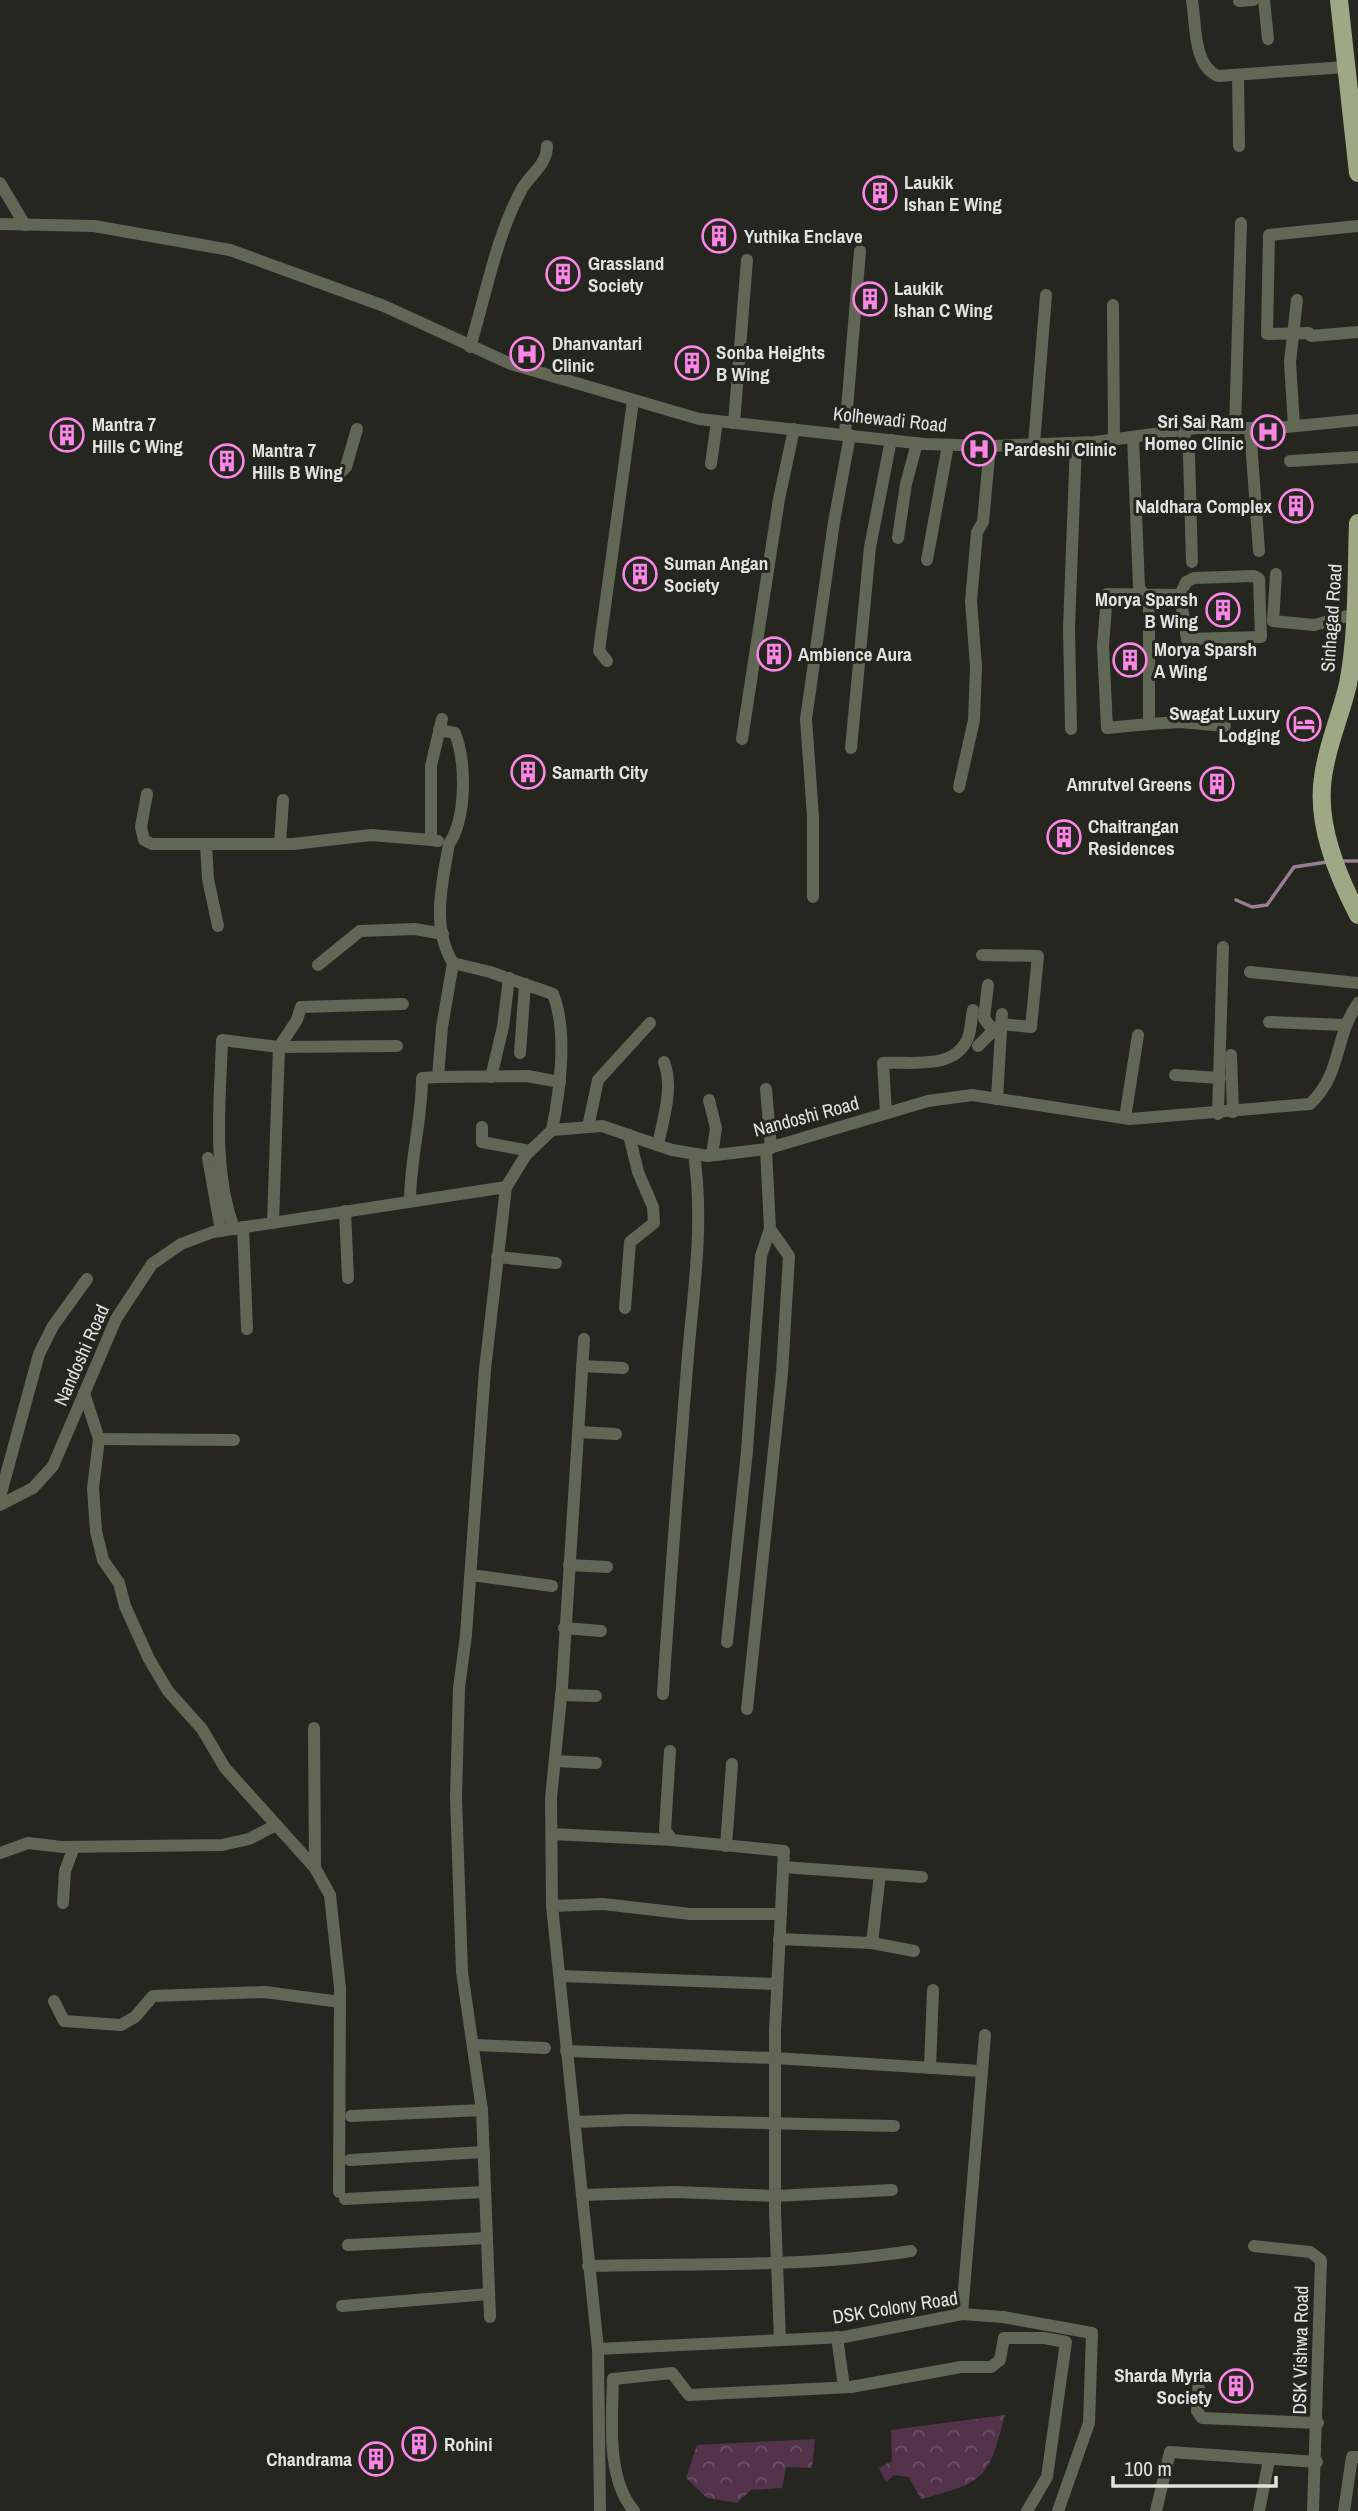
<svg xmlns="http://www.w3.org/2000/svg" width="1358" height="2511" font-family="'Archivo Narrow',sans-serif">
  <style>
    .forest { fill: url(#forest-crowns) }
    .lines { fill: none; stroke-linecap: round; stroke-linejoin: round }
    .stream { stroke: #987e91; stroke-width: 3.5 }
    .minor { stroke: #616755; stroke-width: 12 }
    .primary { stroke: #9da984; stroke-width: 18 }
    .labels { text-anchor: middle; stroke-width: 6; stroke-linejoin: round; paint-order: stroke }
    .poi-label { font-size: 19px; font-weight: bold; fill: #e1e3de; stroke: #24261f; text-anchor: start }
    .street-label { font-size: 19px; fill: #e1e3de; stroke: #24261f }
  </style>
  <defs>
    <pattern id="forest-crowns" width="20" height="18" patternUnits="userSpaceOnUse" patternTransform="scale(1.75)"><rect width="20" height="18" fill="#53334c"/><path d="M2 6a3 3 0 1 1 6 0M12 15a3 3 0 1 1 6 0" fill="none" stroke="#6b5065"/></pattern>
  </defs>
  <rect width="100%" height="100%" fill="#24261f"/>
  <!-- forest -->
  <g class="forest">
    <path d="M1005 2415C988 2479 986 2482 921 2499L909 2477 894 2475 886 2482 879 2468 892 2461 891 2430Z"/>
    <path d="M815 2439 812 2468 786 2467 782 2488 751 2490 737 2503 707 2498 686 2478 697 2445Z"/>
  </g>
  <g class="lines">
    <!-- stream -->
    <g class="stream">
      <path d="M1342 861H1358"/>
      <path d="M1236 900 1252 907 1267 905 1294 867 1327 862"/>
    </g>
    <!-- minor -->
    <g class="minor">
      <path d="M1192 0C1196 24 1193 66 1218 76L1346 67"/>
      <path d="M1264 0 1268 39"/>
      <path d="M1239 1 1253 0"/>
      <path d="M1238 75 1239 146"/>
      <path d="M0 183 25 225"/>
      <path d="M0 224 94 226 230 250 384 306 511 364 699 419 924 444 990 446 1095 442 1197 428H1276L1358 420"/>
      <path d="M1358 226 1269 235 1267 334 1309 333 1311 336 1358 332"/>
      <path d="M1113 305 1114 439"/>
      <path d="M470 347C486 295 496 235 523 187 532 173 547 164 547 146"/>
      <path d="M734 423 747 260"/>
      <path d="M1294 425 1290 362 1297 300"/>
      <path d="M1250 428 1259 551"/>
      <path d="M1183 429 1189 455 1192 562"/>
      <path d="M1235 429 1241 223"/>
      <path d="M845 434 860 251"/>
      <path d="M1133 437 1139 587 1149 605V724L1107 728 1103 646 1107 594 1180 595 1186 582 1194 578 1254 576 1259 579 1261 637 1187 639 1180 595"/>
      <path d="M1034 444 1046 295"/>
      <path d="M1290 461 1358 457"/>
      <path d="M711 464 717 421"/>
      <path d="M335 478 346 467 357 429"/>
      <path d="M898 538 906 484 917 443"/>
      <path d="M927 560 948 445"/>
      <path d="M1276 574 1273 621 1314 625 1355 614"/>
      <path d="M607 661 599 651 633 401"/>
      <path d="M1149 724 1180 722 1225 726"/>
      <path d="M1071 729 1069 628 1076 443"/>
      <path d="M742 739 779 499 794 429"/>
      <path d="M851 748 870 547 891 440"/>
      <path d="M959 787 974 720 976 667 971 601 977 532 983 522 990 446"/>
      <path d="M147 794 141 827 144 840 152 844H293L371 835 431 840"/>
      <path d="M438 841 431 840V766L442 719"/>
      <path d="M206 844 208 879 218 926"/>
      <path d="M280 844 283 800"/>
      <path d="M813 897V816L806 719 834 522 850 435"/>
      <path d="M982 955 1038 956 1031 1027 1001 1024 993 1031"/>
      <path d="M453 963 490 972 553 994C568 1031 560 1091 552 1130"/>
      <path d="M318 965 360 931 415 929 443 934"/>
      <path d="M1250 972 1358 983"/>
      <path d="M1269 1022 1344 1025"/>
      <path d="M978 1046 993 1031 984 1018 988 985"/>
      <path d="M520 1053 525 984"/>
      <path d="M1231 1055 1233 1112"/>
      <path d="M1175 1075 1220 1078"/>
      <path d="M438 1077 527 1076 560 1082"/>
      <path d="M491 1077 503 1027 509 978"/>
      <path d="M766 1089 771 1148"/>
      <path d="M997 1099 1002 1014"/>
      <path d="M709 1100 716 1128 712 1155"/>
      <path d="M886 1113 883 1063C911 1061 954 1071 968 1038 971 1030 971 1019 973 1010"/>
      <path d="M1218 1114 1223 947"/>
      <path d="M1125 1118 1138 1035"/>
      <path d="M482 1127V1142L530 1151"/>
      <path d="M588 1127 598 1080 650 1023"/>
      <path d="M658 1145C663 1119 674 1088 664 1062"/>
      <path d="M208 1158 221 1231"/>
      <path d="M410 1201C410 1160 422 1120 422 1078L438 1077 442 1027 453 963C431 928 442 883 449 844 467 817 466 762 455 733L439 730"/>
      <path d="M345 1211 348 1278"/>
      <path d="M273 1223 279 1047 297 1020 301 1007 403 1004"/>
      <path d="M243 1227 247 1329"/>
      <path d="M234 1229C212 1168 220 1104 222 1040L279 1047 397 1046"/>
      <path d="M497 1257 556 1263"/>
      <path d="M625 1308 630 1242 654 1223 653 1207 638 1172 629 1135"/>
      <path d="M584 1339 562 1687 551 1798 552 1906 598 2349 600 2511"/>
      <path d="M582 1366 623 1368"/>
      <path d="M84 1393 99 1439 93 1488 96 1531 103 1560 119 1583 125 1606 149 1659 168 1691 202 1729 225 1768 315 1868 330 1895 340 1988 339 2192"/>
      <path d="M578 1432 616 1434"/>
      <path d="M99 1439 234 1440"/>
      <path d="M0 1497 39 1354 53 1326 87 1279"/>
      <path d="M0 1505 33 1488 53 1466 116 1319 152 1264 181 1244 213 1232 506 1187 526 1155 552 1130 602 1126 672 1150 708 1156 766 1149 928 1101 972 1095 1130 1119 1310 1104C1343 1072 1333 1040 1358 1003"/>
      <path d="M569 1565 607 1567"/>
      <path d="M471 1575 552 1586"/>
      <path d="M564 1628 601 1631"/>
      <path d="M727 1642 747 1451 761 1256 770 1229"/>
      <path d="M663 1694C670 1581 679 1468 688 1355 694 1287 704 1222 694 1154"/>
      <path d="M561 1695 596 1696"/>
      <path d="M747 1709 782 1373 789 1256 770 1229 766 1149"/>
      <path d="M314 1728 315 1868"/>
      <path d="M670 1751 665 1830 672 1840 784 1851 775 2031V2212L780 2340"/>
      <path d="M555 1761 596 1763"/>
      <path d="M552 1834 672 1840"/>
      <path d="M726 1846 732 1764"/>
      <path d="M0 1853 28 1843 62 1847 222 1845 249 1839 276 1825"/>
      <path d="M783 1867 922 1877"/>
      <path d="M63 1903 65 1871 74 1847"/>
      <path d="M552 1906 603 1904 690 1914H781"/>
      <path d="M779 1939 872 1943 914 1951"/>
      <path d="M872 1943 880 1874"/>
      <path d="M560 1976 777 1984"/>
      <path d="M54 2001 64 2021 121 2025 135 2017 153 1996 265 1992 340 2002"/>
      <path d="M474 2045 545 2048"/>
      <path d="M566 2051 775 2058 980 2071"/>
      <path d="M930 2068 933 1990"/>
      <path d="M351 2116 482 2110"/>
      <path d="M575 2122 630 2120 894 2126"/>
      <path d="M350 2160 484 2152"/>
      <path d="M582 2195 675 2192 775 2196 892 2190"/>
      <path d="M345 2199 485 2192"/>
      <path d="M348 2245 487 2238"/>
      <path d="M1254 2246 1310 2252 1321 2260 1313 2511"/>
      <path d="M588 2266C697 2263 804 2268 911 2251"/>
      <path d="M342 2306 489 2294"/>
      <path d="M962 2314 985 2035"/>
      <path d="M490 2317 482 2110 462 1972 456 1798 459 1688 466 1635 485 1369 506 1187"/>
      <path d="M837 2337 844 2387"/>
      <path d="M598 2349 844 2337 962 2314 1003 2317 1092 2333 1089 2423 1058 2511"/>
      <path d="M1199 2377 1197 2411 1202 2418 1318 2423"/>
      <path d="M634 2511C606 2478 612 2420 613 2379L672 2373 689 2395 851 2387 961 2367H991L1000 2360 1004 2338H1044L1066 2342 1047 2477 1027 2511"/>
      <path d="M1156 2511 1170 2452 1317 2462"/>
      <path d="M1259 2511 1269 2460"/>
      <path d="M1344 2511 1352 2457H1358"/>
    </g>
    <!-- primary -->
    <g class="primary">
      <path d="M1339 0 1358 173"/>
      <path d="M1358 523C1356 576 1358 632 1348 684 1341 715 1327 745 1323 777 1316 824 1337 874 1358 915"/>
    </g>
  </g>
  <!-- icons -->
  <defs>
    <symbol id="building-ring" viewBox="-11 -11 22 22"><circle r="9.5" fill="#24261f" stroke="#fb86e5" stroke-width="1.5"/><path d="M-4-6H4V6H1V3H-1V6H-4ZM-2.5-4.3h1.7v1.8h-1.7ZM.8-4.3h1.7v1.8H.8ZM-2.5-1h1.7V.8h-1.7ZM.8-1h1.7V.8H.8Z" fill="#fb86e5"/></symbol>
    <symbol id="hospital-ring" viewBox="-11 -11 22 22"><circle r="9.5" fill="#24261f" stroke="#fb86e5" stroke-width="1.5"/><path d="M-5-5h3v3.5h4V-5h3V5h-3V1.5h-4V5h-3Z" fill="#fb86e5"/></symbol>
    <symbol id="hotel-ring" viewBox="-11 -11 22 22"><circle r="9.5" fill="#24261f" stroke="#fb86e5" stroke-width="1.5"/><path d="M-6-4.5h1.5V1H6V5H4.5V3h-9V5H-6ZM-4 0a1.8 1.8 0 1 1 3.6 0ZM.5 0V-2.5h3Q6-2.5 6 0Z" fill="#fb86e5"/></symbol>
  </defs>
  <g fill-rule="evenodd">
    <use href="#building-ring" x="861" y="174" width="38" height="38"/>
    <use href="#building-ring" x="700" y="217" width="38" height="38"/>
    <use href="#building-ring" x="544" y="255" width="38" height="38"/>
    <use href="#building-ring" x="851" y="280" width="38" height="38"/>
    <use href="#hospital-ring" x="508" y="335" width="38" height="38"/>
    <use href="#building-ring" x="673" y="344" width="38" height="38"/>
    <use href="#hospital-ring" x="1249" y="413" width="38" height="38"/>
    <use href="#building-ring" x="48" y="416" width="38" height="38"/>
    <use href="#hospital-ring" x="960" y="430" width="38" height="38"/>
    <use href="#building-ring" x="208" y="442" width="38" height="38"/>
    <use href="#building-ring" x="1277" y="487" width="38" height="38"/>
    <use href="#building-ring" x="621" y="555" width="38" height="38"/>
    <use href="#building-ring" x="1204" y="591" width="38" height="38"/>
    <use href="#building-ring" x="755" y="635" width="38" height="38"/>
    <use href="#building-ring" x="1111" y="641" width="38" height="38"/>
    <use href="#hotel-ring" x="1285" y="705" width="38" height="38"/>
    <use href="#building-ring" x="509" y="753" width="38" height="38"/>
    <use href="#building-ring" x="1198" y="765" width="38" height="38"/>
    <use href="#building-ring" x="1045" y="818" width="38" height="38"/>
    <use href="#building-ring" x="1217" y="2367" width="38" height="38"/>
    <use href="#building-ring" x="400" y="2425" width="38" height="38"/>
    <use href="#building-ring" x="357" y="2440" width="38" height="38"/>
  </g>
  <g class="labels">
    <!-- poi labels -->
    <g class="poi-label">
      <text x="904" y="189">Laukik<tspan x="904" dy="22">Ishan E Wing</tspan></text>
      <text x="744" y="243">Yuthika Enclave</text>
      <text x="588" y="270">Grassland<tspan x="588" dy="22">Society</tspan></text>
      <text x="894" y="295">Laukik<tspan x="894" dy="22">Ishan C Wing</tspan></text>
      <text x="552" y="350">Dhanvantari<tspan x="552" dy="22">Clinic</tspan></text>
      <text x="716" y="359">Sonba Heights<tspan x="716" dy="22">B Wing</tspan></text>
      <text x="1244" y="428" text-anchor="end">Sri Sai Ram<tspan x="1244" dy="22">Homeo Clinic</tspan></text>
      <text x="92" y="431">Mantra 7<tspan x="92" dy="22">Hills C Wing</tspan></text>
      <text x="1004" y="456">Pardeshi Clinic</text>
      <text x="252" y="457">Mantra 7<tspan x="252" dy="22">Hills B Wing</tspan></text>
      <text x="1272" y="513" text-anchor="end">Naldhara Complex</text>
      <text x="664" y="570">Suman Angan<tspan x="664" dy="22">Society</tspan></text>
      <text x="1198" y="606" text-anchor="end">Morya Sparsh<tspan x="1198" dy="22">B Wing</tspan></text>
      <text x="1154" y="656">Morya Sparsh<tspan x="1154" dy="22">A Wing</tspan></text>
      <text x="798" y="661">Ambience Aura</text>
      <text x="1280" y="720" text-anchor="end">Swagat Luxury<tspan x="1280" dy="22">Lodging</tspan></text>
      <text x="552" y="779">Samarth City</text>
      <text x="1192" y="791" text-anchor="end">Amrutvel Greens</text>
      <text x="1088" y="833">Chaitrangan<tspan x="1088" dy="22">Residences</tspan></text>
      <text x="1212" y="2382" text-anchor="end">Sharda Myria<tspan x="1212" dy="22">Society</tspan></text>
      <text x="444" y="2451">Rohini</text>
      <text x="352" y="2466" text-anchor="end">Chandrama</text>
    </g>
    <!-- street labels -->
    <g class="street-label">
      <text transform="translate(890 419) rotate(6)" y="7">Kolhewadi Road</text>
      <text transform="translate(1331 618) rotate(-86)" y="7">Sinhagad Road</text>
      <text transform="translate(806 1116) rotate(-15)" y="7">Nandoshi Road</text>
      <text transform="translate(81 1355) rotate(-66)" y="7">Nandoshi Road</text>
      <text transform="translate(895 2307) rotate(-9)" y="7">DSK Colony Road</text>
      <text transform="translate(1300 2350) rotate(-89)" y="7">DSK Vishwa Road</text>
    </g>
  </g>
  <!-- scale -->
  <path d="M1113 2476v10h163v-10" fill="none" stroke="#e1e3de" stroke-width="3.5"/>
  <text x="1124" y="2476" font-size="21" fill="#e1e3de" stroke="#24261f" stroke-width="5" paint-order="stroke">100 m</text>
</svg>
